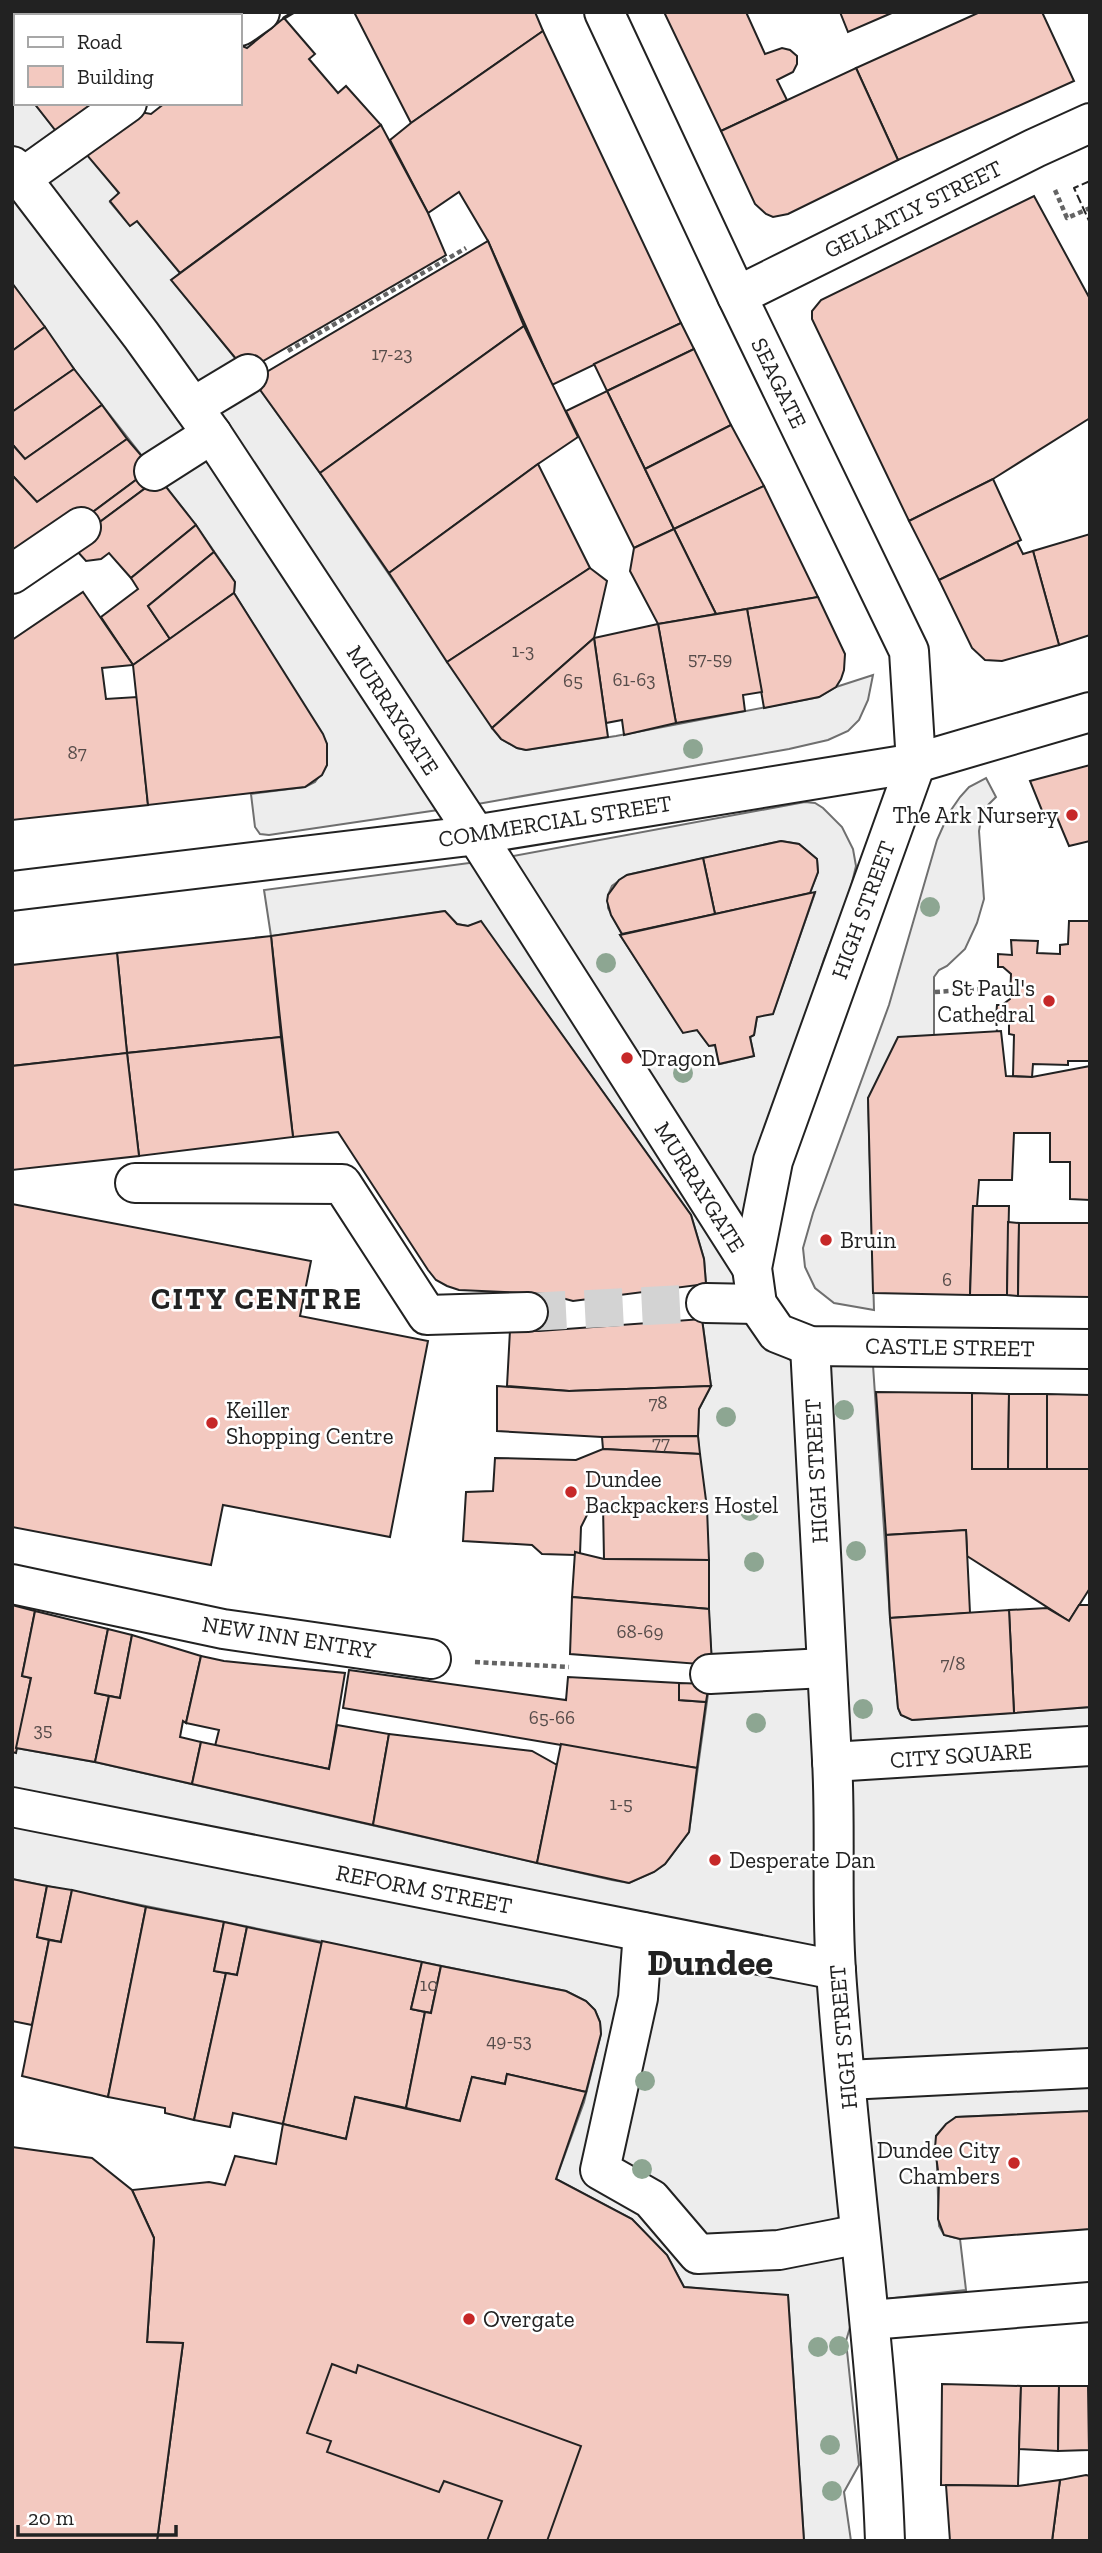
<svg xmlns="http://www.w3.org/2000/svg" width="1102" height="2553" font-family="'Zilla Slab',serif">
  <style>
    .parking { fill: #ededed; stroke: #6f6f6f; stroke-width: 2; fill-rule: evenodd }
    .building { fill: #f3c9c0; stroke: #222; stroke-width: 2 }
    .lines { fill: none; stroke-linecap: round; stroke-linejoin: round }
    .minor-tunnel { stroke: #d3d3d3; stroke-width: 38; stroke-dasharray: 38 19; stroke-linecap: butt }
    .minor-casing { stroke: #222; stroke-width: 42 }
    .path { stroke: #646464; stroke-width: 4.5; stroke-dasharray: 5 3.5; stroke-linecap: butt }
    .minor { stroke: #fff; stroke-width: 38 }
    .fence { stroke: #222; stroke-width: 2; stroke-dasharray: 9 3.5; stroke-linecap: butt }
    .wall { stroke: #222; stroke-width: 3.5 }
    .tree { fill: #8da692 }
    .poi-dot { fill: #c62828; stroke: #fff; stroke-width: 2.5 }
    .labels { text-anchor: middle; stroke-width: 5; stroke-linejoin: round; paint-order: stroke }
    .number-label { font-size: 19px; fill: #564c4a }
    .street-label { font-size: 23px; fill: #222; stroke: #fff }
    .poi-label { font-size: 23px; fill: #222; stroke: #fff; text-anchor: start }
    .district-label { font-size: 30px; font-weight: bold; letter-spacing: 2px; fill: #222; stroke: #fff }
    .town-label { font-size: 37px; font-weight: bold; fill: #222; stroke: #fff }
  </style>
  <rect width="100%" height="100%" fill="#fff"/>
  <!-- parking -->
  <g class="parking">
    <path d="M12 77 16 81V103H34L59 134 67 128 119 193 110 202 130 226 137 221 180 273 172 280 253 380 320 473 501 739 517 748 526 750 616 736 819 697 836 687 873 675 868 700 859 720 848 731 828 740 789 749 472 805 269 835 260 834 255 827 251 794 305 787 315 782 327 765V744L234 593 235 582 196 525 74 369 12 283Z"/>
    <path d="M986 778 996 797 985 808 981 820 979 831 984 899 977 923 965 949 947 966 939 970 934 977V1036L868 1098 874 1310 834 1303 815 1288 805 1267 803 1248 813 1213 889 1005 937 840 949 813 960 797 969 787Z"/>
    <path d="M805 802 815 803 823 808 842 827 853 849 856 866 849 895 824 959 744 1206 743 1228 778 1352 792 1361 873 1365 890 1618 898 1708 901 1715 913 1720 1090 1707V2111L956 2117 936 2136 939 2226 944 2235 960 2239 966 2290 868 2301 853 2317 846 2341 859 2465 844 2492 851 2541H804L788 2296 684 2287 667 2255 632 2219 556 2179 584 2102 601 2034 600 2022 595 2010 586 2001 566 1991 12 1879V1752L16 1748 95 1762 612 1880 629 1883 654 1872 665 1864 689 1832 712 1665 698 1436 699 1409 711 1386 702 1319 706 1303V1284L704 1259 691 1215 481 922 468 926 457 924 444 911 271 936 264 890 492 860ZM781 841 799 844 817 859 818 872 810 893H815L773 1013 757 1017 754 1035 750 1037 754 1056 720 1064 715 1045 709 1046 697 1030 683 1032 620 935 622 934 608 908V895L612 886 627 875Z"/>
  </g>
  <!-- building -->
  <g class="building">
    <path d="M12 12H240L235 16H16V81L12 77Z"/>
    <path d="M354 12H535L543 31 411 123Z"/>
    <path d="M664 12H746L765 54 782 48 790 50 797 56V64L793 72 777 80 787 100 721 131Z"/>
    <path d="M840 12H894L848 32Z"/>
    <path d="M980 12H1042L1074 81 898 160 856 68Z"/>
    <path d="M284 18 315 54 309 59 338 93 346 86 381 125 180 273 137 221 130 226 110 201 119 193 86 154 140 112 151 114 165 103H240V45L247 48Z"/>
    <path d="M543 31 681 323 552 385 488 241 459 192 428 213 390 140 411 123Z"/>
    <path d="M856 68 898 160 788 214 773 217 766 214 755 204 721 131Z"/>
    <path d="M34 103H100L59 135Z"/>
    <path d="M381 125 428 213 446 255 246 371 171 280Z"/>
    <path d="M1034 196 1090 299V418L993 479 909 521 812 319V311L821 300Z"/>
    <path d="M488 241 524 326 320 473 253 380Z"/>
    <path d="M12 283 45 327 12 351Z"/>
    <path d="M681 323 694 349 607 391 594 364Z"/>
    <path d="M524 326 578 437 538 464 389 573 320 473Z"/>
    <path d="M45 327 74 369 12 412V351Z"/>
    <path d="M694 349 731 425 645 469 607 391Z"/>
    <path d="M74 369 102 405 25 459 12 444V412Z"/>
    <path d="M607 391 674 529 634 548 566 411Z"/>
    <path d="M102 405 127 439 37 502 12 475V444L25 459Z"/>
    <path d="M731 425 764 486 674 529 645 469Z"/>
    <path d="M127 439 152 468 78 523 12 556V475L37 502Z"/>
    <path d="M538 464 590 568 447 662 389 573Z"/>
    <path d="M152 468 159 478 85 533 78 523Z"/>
    <path d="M159 478 196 525 131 578 109 553 101 559 86 561 77 551 85 533Z"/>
    <path d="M993 479 1021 540 939 580 909 521Z"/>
    <path d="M764 486 818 597 716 614 674 529Z"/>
    <path d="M196 525 214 552 148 606 170 639 133 665 101 617 138 589 131 578Z"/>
    <path d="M674 529 716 614 658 624 630 571 634 548Z"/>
    <path d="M1090 534V635L1059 645 1033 551Z"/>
    <path d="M1017 542 1023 554 1033 551 1059 645 1002 661 985 660 972 648 939 580Z"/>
    <path d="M214 552 235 582 234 593 170 639 148 606Z"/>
    <path d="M590 568 607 581 594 638 492 728 447 662Z"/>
    <path d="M83 592 133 665 102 668 106 699 137 697 148 805 12 820V640Z"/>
    <path d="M234 593 323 734 327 744V765L322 775 305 787 148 805 133 665Z"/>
    <path d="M818 597 845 654 844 670 841 679 836 687 819 697 764 708 747 609Z"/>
    <path d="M747 609 762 692 743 695 745 711 676 723 658 624Z"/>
    <path d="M658 624 676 723 624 735 622 720 606 723 594 638Z"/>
    <path d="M594 638 608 737 526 750 517 748 501 739 492 728Z"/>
    <path d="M1090 765V841L1069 846 1056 815 1045 818 1030 781Z"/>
    <path d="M781 841 799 844 817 859 818 872 810 893 715 914 703 858Z"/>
    <path d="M703 858 715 914 622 934 611 915 607 901 608 895 619 880 627 875Z"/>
    <path d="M815 892 773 1014 757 1017 754 1035 750 1037 754 1056 719 1064 715 1045 709 1046 697 1030 683 1033 620 935Z"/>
    <path d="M445 911 457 924 468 926 481 921 691 1215 704 1259 706 1284 573 1301 547 1294 459 1290 447 1286 436 1280 428 1270 338 1132 293 1137 271 936Z"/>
    <path d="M1069 921H1090V1061H1068V1065L1033 1064 1032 1077 1013 1076 1014 1035 1009 1034V1018L996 1017 997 1005H1002L1010 999 1011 974 1003 967H998V954L1012 955 1011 940 1038 941 1037 953 1060 954V945L1068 944Z"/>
    <path d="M271 936 281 1037 127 1053 117 953Z"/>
    <path d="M117 953 127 1053 12 1066V965Z"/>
    <path d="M1001 1031 1006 1076 1032 1077 1090 1066V1200L1070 1199V1162H1050V1133H1014L1012 1180H979L977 1206H973L970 1295 873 1293 868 1098 898 1037Z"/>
    <path d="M281 1037 293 1137 139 1156 127 1053Z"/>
    <path d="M127 1053 139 1156 12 1170V1066Z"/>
    <path d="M12 1204 311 1261 300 1316 428 1341 390 1537 223 1505 211 1565 12 1527Z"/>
    <path d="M973 1206H1009L1007 1295H970Z"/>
    <path d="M1008 1222 1019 1223 1018 1296 1007 1295Z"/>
    <path d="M1019 1223H1090V1297L1018 1296Z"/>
    <path d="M702 1319 711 1386 569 1391 507 1386 510 1330 539 1331Z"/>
    <path d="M497 1386 569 1391 711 1386 699 1409 698 1436 602 1437 497 1431Z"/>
    <path d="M876 1392 972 1393V1469H1090V1588L1069 1621 967 1556 966 1530 886 1535Z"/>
    <path d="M972 1393 1009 1394 1008 1469H972Z"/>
    <path d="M1009 1394H1047V1469H1008Z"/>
    <path d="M1047 1394 1090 1395V1469H1047Z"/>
    <path d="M698 1436 700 1454 603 1449 602 1437Z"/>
    <path d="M603 1449 700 1454 707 1508 603 1505V1512L589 1511 581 1527 580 1554 575 1552V1555L542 1554 532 1545 463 1541 466 1492 493 1491 495 1458 576 1460Z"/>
    <path d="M603 1505 707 1508 709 1560 604 1559Z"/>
    <path d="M966 1530 970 1613 890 1618 886 1535Z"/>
    <path d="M575 1552 604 1559 709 1560V1609L572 1597Z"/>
    <path d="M572 1597 709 1609 712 1665 570 1654Z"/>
    <path d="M12 1605 35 1611 22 1676 31 1678 16 1753 12 1752Z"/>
    <path d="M1079 1605H1090V1707L1014 1713 1009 1610 1047 1608 1069 1621Z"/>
    <path d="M1009 1610 1014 1713 912 1720 901 1715 898 1708 890 1618Z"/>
    <path d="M35 1611 108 1629 95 1693 109 1696 95 1762 16 1748 31 1678 22 1676Z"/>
    <path d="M108 1629 132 1635 120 1698 95 1693Z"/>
    <path d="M132 1635 201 1656 186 1723 183 1721 180 1737 201 1742 192 1784 95 1762 109 1696 120 1698Z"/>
    <path d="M201 1656 224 1661 345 1673 329 1769 215 1746 219 1730 186 1723Z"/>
    <path d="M349 1670 566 1700 568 1677 679 1683V1700L706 1702 697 1768 343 1708Z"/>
    <path d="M679 1683 709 1684 706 1702 679 1700Z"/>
    <path d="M337 1725 389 1734 373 1825 192 1784 201 1742 329 1769Z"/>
    <path d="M389 1734 532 1751 557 1765 537 1863 373 1825Z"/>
    <path d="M561 1744 697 1768 689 1832 665 1864 654 1872 629 1883 537 1863Z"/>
    <path d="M12 1879 47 1886 37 1937 49 1940 32 2025 12 2021Z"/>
    <path d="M47 1886 72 1890 61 1942 37 1937Z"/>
    <path d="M72 1890 146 1907 108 2097 22 2076 49 1940 61 1942Z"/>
    <path d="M146 1907 224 1922 214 1971 226 1973 194 2120 165 2113V2108L108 2097Z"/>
    <path d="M224 1922 247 1927 237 1975 214 1971Z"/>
    <path d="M247 1927 322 1943 283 2124 233 2113 230 2127 194 2120 226 1973 237 1975Z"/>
    <path d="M322 1941 422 1962 411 2009 425 2012 406 2108 355 2097 346 2139 283 2124Z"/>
    <path d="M422 1962 441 1966 431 2013 411 2009Z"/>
    <path d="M441 1966 566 1991 586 2001 595 2010 600 2022 601 2034 586 2092 507 2074 505 2084 472 2077 460 2121 406 2108 425 2012 431 2013Z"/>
    <path d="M507 2074 586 2092 556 2179 632 2219 667 2255 684 2287 788 2295 804 2541H157L183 2343 147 2342 154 2238 132 2190 209 2182 225 2185 235 2156 276 2164 283 2124 346 2139 355 2097 460 2121 472 2077 505 2084Z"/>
    <path d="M1090 2111V2229L960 2239 944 2235 938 2219 939 2178 935 2148 936 2136 946 2124 956 2117Z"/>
    <path d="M12 2147 92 2158 132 2190 154 2238 147 2342 183 2343 157 2541H12Z"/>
    <path d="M332 2364 356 2373 358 2365 581 2446 547 2541H487L502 2501 444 2481 439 2492 327 2452 331 2441 307 2433Z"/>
    <path d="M942 2384 1021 2386 1018 2486 941 2485Z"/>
    <path d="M1021 2386H1059L1058 2451 1019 2449Z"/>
    <path d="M1059 2386H1088L1089 2450 1058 2451Z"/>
    <path d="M1086 2475 1090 2476V2541H1052L1060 2480Z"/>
    <path d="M1060 2480 1052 2541H950L946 2485 1018 2486Z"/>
  </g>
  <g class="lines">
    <!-- minor-tunnel -->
    <path class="minor-tunnel" d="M528 1312 706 1303"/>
    <defs>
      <g id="minor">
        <path d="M604 12 737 296 909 651 916 763 773 1161 752 1268 757 1304 777 1333 810 1346 1090 1349"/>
        <path d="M240 26 260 12"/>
        <path d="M12 166 141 335 212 434 476 835 752 1268"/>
        <path d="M22 178 127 103"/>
        <path d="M737 296 1035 148 1090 123"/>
        <path d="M193 407 248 374"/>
        <path d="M154 471 212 434"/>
        <path d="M12 574 81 527"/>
        <path d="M12 891 461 837 916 763 1090 712"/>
        <path d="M135 1183 342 1184 427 1315 528 1312"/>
        <path d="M706 1303 757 1304"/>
        <path d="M810 1346C817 1484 825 1622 832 1760 836 1830 831 1901 836 1971 849 2161 878 2350 885 2541"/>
        <path d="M12 1584 223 1629 431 1659"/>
        <path d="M710 1674 825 1668"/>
        <path d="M832 1762 1090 1746"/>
        <path d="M12 1807 836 1970"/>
        <path d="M643 1932 638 1998 600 2170 651 2199 698 2254 779 2250 860 2234"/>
        <path d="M847 2080 1090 2068"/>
        <path d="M870 2320 1090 2302"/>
      </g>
    </defs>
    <!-- minor casing -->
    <use href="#minor" class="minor-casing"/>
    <!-- path -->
    <g class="path">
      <path d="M1055 190 1067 218 1090 208"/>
      <path d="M288 351 466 248"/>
      <path d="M935 992 1011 987"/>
      <path d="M475 1662 569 1667"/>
    </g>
    <!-- minor -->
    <use href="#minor" class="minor"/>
    <!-- fence -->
    <g class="fence">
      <path d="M1090 181 1074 188 1090 223"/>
      <path d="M996 1017 997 1032"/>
    </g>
    <!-- wall -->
    <path class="wall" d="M284 18 294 12"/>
  </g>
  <!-- trees -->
  <g class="tree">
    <circle cx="693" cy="749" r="10"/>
    <circle cx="930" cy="907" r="10"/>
    <circle cx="606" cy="963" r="10"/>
    <circle cx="683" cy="1073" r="10"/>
    <circle cx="844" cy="1410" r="10"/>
    <circle cx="726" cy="1417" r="10"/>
    <circle cx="750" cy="1511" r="10"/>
    <circle cx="856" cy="1551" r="10"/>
    <circle cx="754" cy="1562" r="10"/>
    <circle cx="863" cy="1709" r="10"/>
    <circle cx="756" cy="1723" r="10"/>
    <circle cx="645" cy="2081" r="10"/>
    <circle cx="642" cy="2169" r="10"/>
    <circle cx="839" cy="2346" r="10"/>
    <circle cx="818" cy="2347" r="10"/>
    <circle cx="830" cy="2445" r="10"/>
    <circle cx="832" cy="2491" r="10"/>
  </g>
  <!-- markers -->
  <g class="poi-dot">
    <circle cx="1072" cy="815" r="7"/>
    <circle cx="1049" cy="1001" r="7"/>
    <circle cx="627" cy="1058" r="7"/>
    <circle cx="826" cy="1240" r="7"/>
    <circle cx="212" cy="1423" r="7"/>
    <circle cx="571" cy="1492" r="7"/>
    <circle cx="715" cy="1860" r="7"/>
    <circle cx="1014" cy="2163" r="7"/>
    <circle cx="469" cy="2319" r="7"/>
  </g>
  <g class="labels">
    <!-- number labels -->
    <g class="number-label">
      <text x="392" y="360">17-23</text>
      <text x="523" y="657">1-3</text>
      <text x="710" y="665">57-59</text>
      <text x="634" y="686">61-63</text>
      <text x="573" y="687">65</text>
      <text x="77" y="759">87</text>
      <text x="947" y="1286">6</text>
      <text x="658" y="1409">78</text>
      <text x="661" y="1449">77</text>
      <text x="640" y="1638">68-69</text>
      <text x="953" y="1670">7/8</text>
      <text x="552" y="1724">65-66</text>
      <text x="43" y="1736">35</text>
      <text x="621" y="1810">1-5</text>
      <text x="429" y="1991">10</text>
      <text x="509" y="2047">49-53</text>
    </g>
    <!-- street labels -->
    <g class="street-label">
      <text transform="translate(913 209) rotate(-26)" y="8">GELLATLY STREET</text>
      <text transform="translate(779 383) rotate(64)" y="8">SEAGATE</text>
      <text transform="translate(393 710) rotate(57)" y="8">MURRAYGATE</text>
      <text transform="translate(555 821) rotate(-9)" y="8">COMMERCIAL STREET</text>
      <text transform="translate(863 910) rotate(-70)" y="8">HIGH STREET</text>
      <text transform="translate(700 1187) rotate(58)" y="8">MURRAYGATE</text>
      <text transform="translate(950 1347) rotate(1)" y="8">CASTLE STREET</text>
      <text transform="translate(816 1471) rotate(-93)" y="8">HIGH STREET</text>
      <text transform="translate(289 1637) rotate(9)" y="8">NEW INN ENTRY</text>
      <text transform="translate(961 1755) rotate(-4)" y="8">CITY SQUARE</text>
      <text transform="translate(424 1889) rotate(11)" y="8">REFORM STREET</text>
      <text transform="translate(843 2037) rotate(-95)" y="8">HIGH STREET</text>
    </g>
    <!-- poi labels -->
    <g class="poi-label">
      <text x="1058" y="823" text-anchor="end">The Ark Nursery</text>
      <text x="1035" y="996" text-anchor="end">St Paul's<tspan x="1035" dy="26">Cathedral</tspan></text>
      <text x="641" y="1066">Dragon</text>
      <text x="840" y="1248">Bruin</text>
      <text x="226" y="1418">Keiller<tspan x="226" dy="26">Shopping Centre</tspan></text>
      <text x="585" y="1487">Dundee<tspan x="585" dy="26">Backpackers Hostel</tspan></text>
      <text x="729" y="1868">Desperate Dan</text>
      <text x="1000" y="2158" text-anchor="end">Dundee City<tspan x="1000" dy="26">Chambers</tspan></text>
      <text x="483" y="2327">Overgate</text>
    </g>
    <!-- district labels -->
    <g class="district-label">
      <text x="257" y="1309">CITY CENTRE</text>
    </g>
    <!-- town labels -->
    <g class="town-label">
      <text x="710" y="1975">Dundee</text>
    </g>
  </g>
  <!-- border -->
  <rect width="1102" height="2553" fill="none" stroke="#222222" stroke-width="28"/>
  <!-- legend -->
  <rect x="14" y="14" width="228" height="91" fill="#ffffff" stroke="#a7a7a7" stroke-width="2"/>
  <rect x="28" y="37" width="35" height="10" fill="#ffffff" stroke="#a7a7a7" stroke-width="2"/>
  <text x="77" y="49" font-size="21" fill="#222222">Road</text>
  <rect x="28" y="66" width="35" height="21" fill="#f3c9c0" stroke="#a7a7a7" stroke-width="2"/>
  <text x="77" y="84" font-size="21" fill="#222222">Building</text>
  <!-- scale -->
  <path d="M18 2525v10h158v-10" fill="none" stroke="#222222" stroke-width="3.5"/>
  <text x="28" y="2525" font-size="21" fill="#222222" stroke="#ffffff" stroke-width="5" paint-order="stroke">20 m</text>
</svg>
